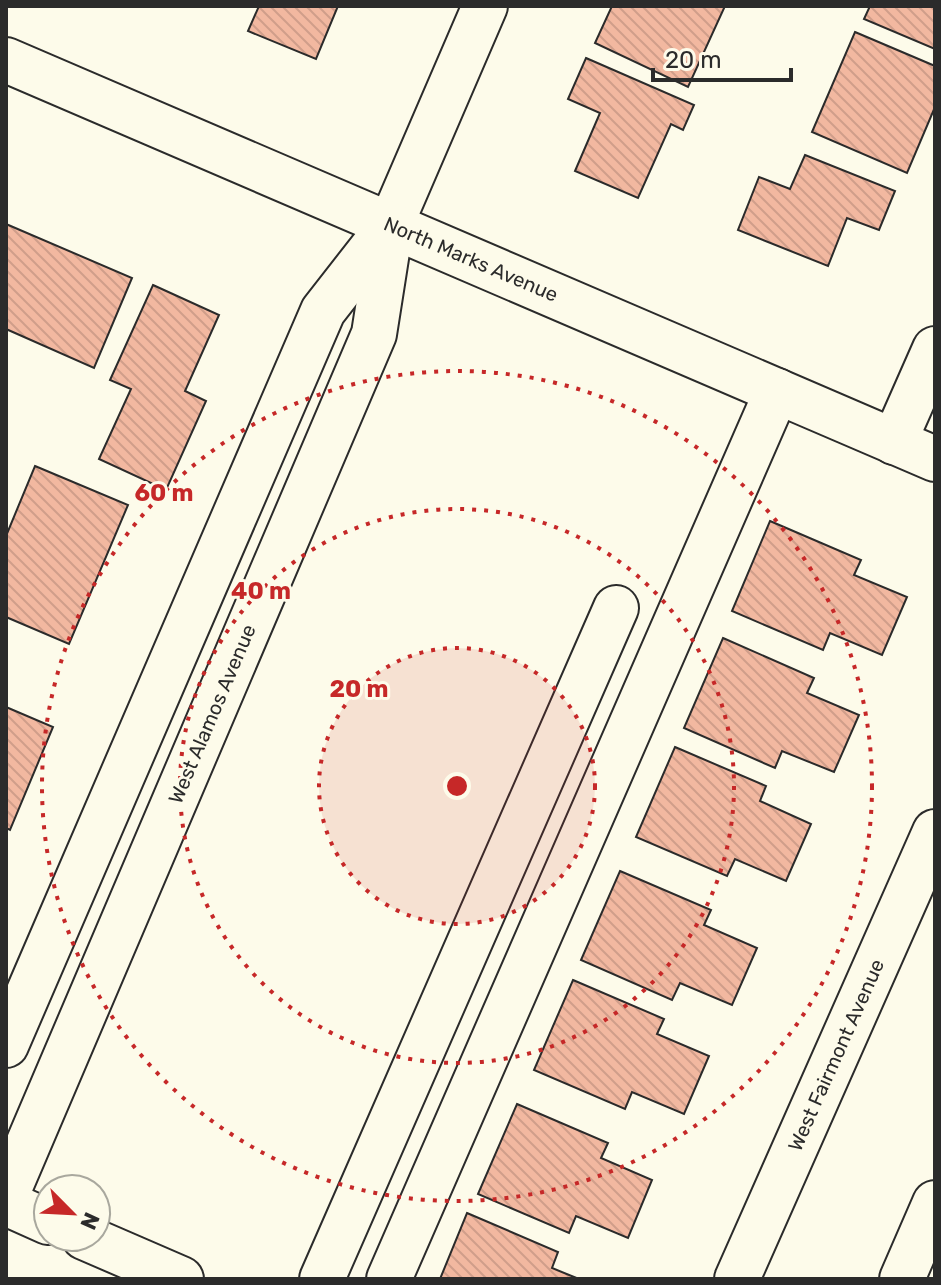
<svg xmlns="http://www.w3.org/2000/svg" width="941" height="1285" font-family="Rubik,sans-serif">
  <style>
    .building { fill: url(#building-back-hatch); stroke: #2b2b2b; stroke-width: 2 }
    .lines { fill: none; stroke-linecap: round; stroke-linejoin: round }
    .minor-casing { stroke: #2b2b2b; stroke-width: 48 }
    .major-casing { stroke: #2b2b2b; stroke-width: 48 }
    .minor { stroke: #fdfbea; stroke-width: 44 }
    .major { stroke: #fdfbea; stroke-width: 44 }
    .ring { fill: none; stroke: #c62828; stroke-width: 4; stroke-dasharray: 4 8 }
    .labels { text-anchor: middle; stroke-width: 6; stroke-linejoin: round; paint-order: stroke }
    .street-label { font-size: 20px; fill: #2b2b2b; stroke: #fdfbea }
    .centre { fill: #c62828; stroke: #fdfbea; stroke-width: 4 }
    .ring-label { font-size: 24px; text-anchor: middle; font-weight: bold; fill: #c62828; stroke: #fdfbea; stroke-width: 6; stroke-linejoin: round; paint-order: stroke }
  </style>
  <defs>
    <pattern id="building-back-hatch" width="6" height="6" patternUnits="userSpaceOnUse" patternTransform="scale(2)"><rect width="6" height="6" fill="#f2b8a0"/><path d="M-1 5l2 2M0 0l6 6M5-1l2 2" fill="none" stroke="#d09e8a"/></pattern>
  </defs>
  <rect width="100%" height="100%" fill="#fdfbea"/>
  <!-- building -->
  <g class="building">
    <path d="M259 6H338L316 59 248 31Z"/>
    <path d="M612 6H725L688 87 595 43Z"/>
    <path d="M870 6H935V49L864 19Z"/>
    <path d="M855 32 935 66V107L907 173 812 132Z"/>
    <path d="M586 58 694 105 683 130 671 124 638 198 575 171 600 113 568 99Z"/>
    <path d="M805 155 895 191 879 230 847 218 828 266 738 230 759 177 790 189Z"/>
    <path d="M6 224 132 278 94 368 6 329Z"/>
    <path d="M153 285 219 315 185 391 206 401 166 490 99 459 131 389 110 380Z"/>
    <path d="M35 466 128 505 69 644 6 617V536Z"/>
    <path d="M770 521 861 560 854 575 907 597 882 655 830 633 823 650 732 611Z"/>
    <path d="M723 638 814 678 807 693 859 715 834 772 782 751 775 768 684 728Z"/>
    <path d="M6 707 53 727 10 830 6 828Z"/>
    <path d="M675 747 766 786 760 801 811 824 786 881 735 859 727 876 636 837Z"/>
    <path d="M620 871 711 910 704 925 757 948 732 1005 680 983 672 1000 581 960Z"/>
    <path d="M573 980 664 1019 657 1034 709 1056 684 1114 632 1092 625 1109 534 1070Z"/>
    <path d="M517 1104 608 1143 601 1158 652 1180 628 1238 576 1216 569 1233 478 1194Z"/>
    <path d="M467 1213 558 1252 552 1268 579 1279H440Z"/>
  </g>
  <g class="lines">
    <defs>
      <g id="minor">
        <path d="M894 442 935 349"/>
        <path d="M6 1045 323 311 391 224 485 6"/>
        <path d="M6 1196 374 334 391 226"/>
        <path d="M6 1203 48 1222"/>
        <path d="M84 1237 181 1279"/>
        <path d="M322 1279 616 608"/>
        <path d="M389 1279 777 391"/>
        <path d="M737 1279 935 832"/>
        <path d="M902 1279 935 1203"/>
      </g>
      <path id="major" d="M6 60 935 459"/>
    </defs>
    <!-- minor casing -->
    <use href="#minor" class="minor-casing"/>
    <!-- major casing -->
    <use href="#major" class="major-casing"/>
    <!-- minor -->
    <use href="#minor" class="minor"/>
    <!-- major -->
    <use href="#major" class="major"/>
  </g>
  <!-- distance rings -->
  <circle cx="457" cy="786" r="138" fill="#c62828" fill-opacity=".12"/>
  <g class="ring">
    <circle cx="457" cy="786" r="138"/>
    <circle cx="457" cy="786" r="277"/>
    <circle cx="457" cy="786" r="415"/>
  </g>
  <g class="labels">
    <!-- street labels -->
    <g class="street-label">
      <text transform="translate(471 259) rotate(23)" y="7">North Marks Avenue</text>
      <text transform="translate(212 714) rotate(-67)" y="7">West Alamos Avenue</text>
      <text transform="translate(836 1055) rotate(-66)" y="7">West Fairmont Avenue</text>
    </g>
  </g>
  <circle cx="457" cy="786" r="12" class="centre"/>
  <g class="ring-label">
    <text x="164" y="501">60 m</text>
    <text x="261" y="599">40 m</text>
    <text x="359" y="697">20 m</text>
  </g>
  <!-- border -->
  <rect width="941" height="1285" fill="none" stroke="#2b2b2b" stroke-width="16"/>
  <!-- north arrow -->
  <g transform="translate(72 1213) rotate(114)"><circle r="38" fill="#fdfbea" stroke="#a9a89e" stroke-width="2"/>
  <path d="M0-6L14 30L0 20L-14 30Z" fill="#c62828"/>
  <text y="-12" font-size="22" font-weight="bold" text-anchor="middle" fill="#2b2b2b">N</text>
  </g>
  <!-- scale -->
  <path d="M653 68v12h138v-12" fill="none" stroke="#2b2b2b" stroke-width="4"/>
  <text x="665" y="68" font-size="24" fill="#2b2b2b" stroke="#fdfbea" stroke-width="6" paint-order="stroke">20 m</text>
</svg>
